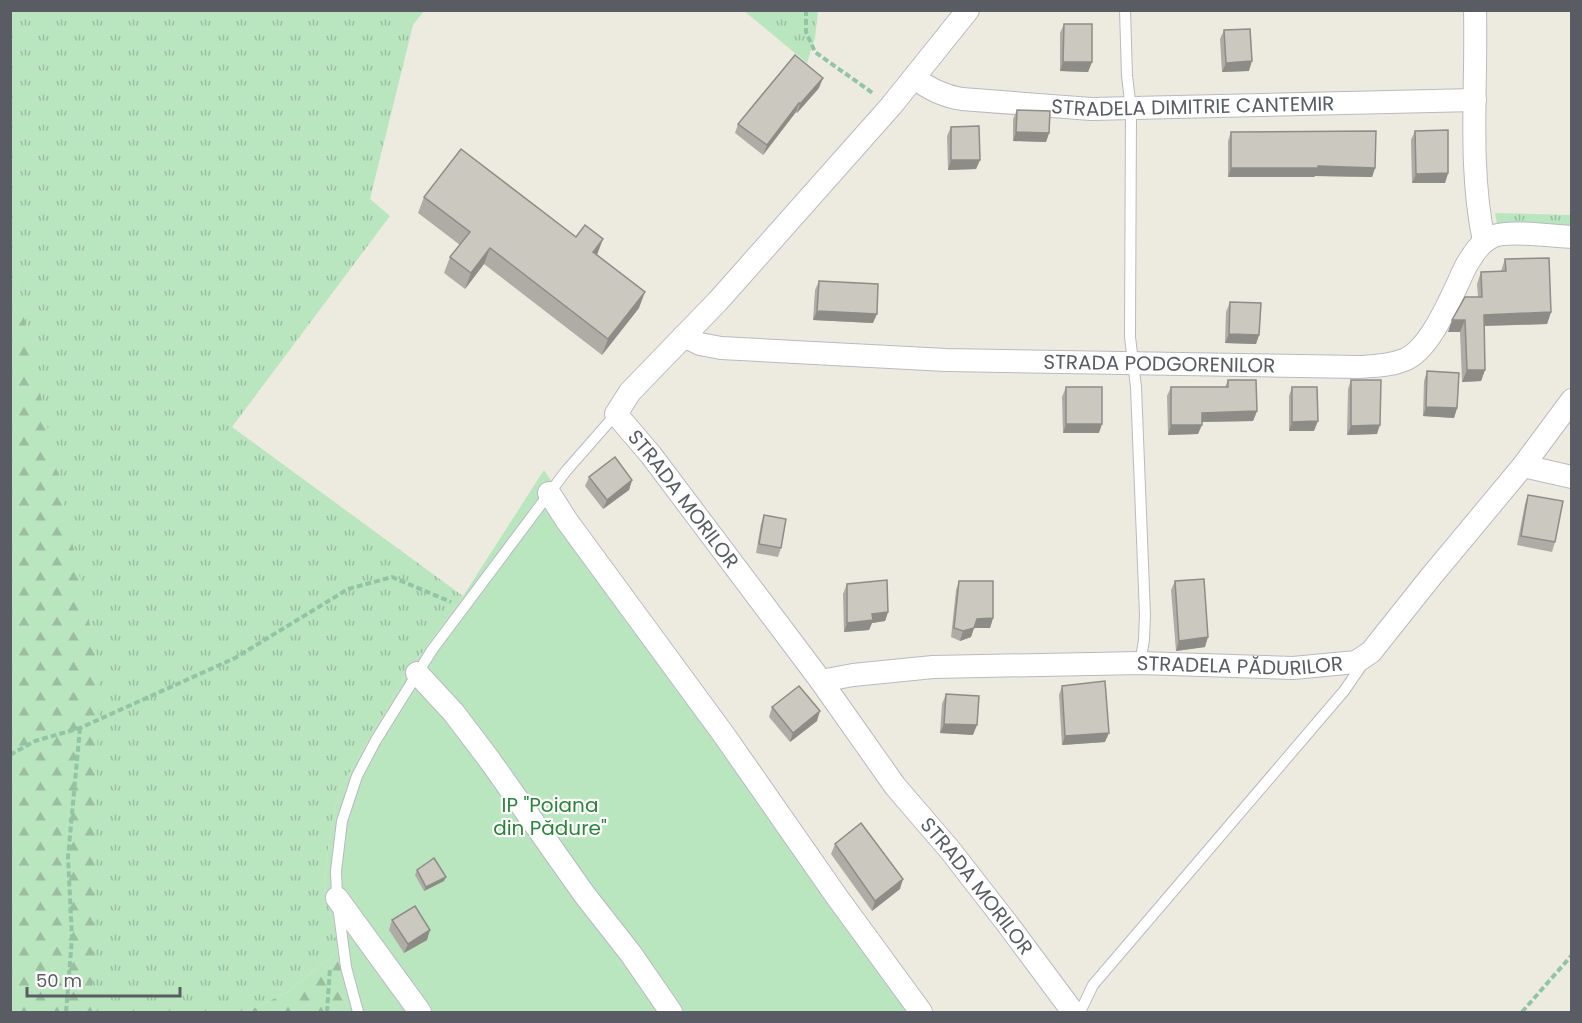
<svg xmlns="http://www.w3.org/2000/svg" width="1582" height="1023" font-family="Poppins,sans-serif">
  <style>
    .grass { fill: url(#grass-tufts) }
    .forest { fill: url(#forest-firs) }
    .garden { fill: #bae6bf }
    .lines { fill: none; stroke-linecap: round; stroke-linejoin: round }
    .lane-casing { stroke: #b8bac0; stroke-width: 12 }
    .street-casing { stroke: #b8bac0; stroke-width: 24 }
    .path { stroke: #91c5a6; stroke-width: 4; stroke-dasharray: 6 3; stroke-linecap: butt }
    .lane { stroke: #fff; stroke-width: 10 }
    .street { stroke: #fff; stroke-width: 22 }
    .wall { fill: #aeaca4 }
    .shaded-wall { fill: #8d8c86 }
    .building { fill: #cac8bf; stroke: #8d8c86; stroke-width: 1.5 }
    .labels { text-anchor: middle; stroke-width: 4.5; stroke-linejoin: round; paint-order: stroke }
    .street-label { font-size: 20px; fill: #595c62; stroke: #fff }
    .park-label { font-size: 20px; fill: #2e833c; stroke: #fff }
  </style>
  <defs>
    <pattern id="grass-tufts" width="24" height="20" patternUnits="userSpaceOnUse" patternTransform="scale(1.5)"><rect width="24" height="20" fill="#bae6bf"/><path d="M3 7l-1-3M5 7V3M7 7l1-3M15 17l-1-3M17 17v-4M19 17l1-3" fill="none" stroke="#9abe9f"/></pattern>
    <pattern id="forest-firs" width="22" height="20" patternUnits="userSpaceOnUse" patternTransform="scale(1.5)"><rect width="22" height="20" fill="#bae6bf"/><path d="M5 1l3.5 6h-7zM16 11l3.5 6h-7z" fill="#9abe9f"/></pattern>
  </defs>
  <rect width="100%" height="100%" fill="#edebe0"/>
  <!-- grass -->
  <g class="grass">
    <path d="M10 11H424L413 25 370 199 390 216 232 427 463 596 407 673 339 791 330 831 324 889 339 950 288 992 246 1012H92L17 285 11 278Z"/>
    <path d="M744 11H818L815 38 807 63Z"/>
    <path d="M1495 213 1571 215V226L1497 224Z"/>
  </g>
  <!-- forest -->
  <g class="forest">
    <path d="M11 278 17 285 99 667 92 1012H11Z"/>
    <path d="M339 950 353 1012H246L288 992Z"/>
  </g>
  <!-- garden -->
  <path class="garden" d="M544 470 582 529 808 838 932 1012H353L324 889 330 831 339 791 407 673 463 596Z"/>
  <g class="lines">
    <defs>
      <g id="lane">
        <path d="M1125 10 1127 76 1131 109 1130 337 1136 387 1145 615 1144 640 1140 663"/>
        <path d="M358 1012 346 967 337 898 336 871 342 821 357 776 376 740 432 650 566 471 616 414"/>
        <path d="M1080 1012 1093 985 1344 691 1364 662"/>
      </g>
      <g id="street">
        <path id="s1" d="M968 10 891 106 718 301 630 392 616 414 651 455 821 681 895 786 950 850 1006 922 1073 1012"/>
        <path d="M1475 10C1477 87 1468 166 1484 241"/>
        <path id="s2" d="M914 78C930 89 943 96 962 99L1091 109 1475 100"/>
        <path id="s3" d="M684 336 700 344 721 348 946 360 1359 367C1374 366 1389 366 1404 360 1432 349 1453 292 1466 266 1473 254 1481 241 1494 236 1508 230 1553 236 1572 237"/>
        <path d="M1523 466 1572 477"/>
        <path d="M549 493 567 521 724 735 837 897 921 1012"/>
        <path d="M417 673 454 713 491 762 584 894 631 954 671 1012"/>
        <path id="s4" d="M821 681 853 675 933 667 1140 663 1293 668 1356 662 1371 652 1429 579 1523 466 1572 400"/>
        <path d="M337 898 420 1012"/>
      </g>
    </defs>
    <!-- lane casing -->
    <use href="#lane" class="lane-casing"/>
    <!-- street casing -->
    <use href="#street" class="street-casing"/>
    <!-- path -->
    <g class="path">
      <path d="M806 10V32L815 52 874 94"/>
      <path d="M10 755 35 741 80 728 235 658 348 589 392 577 451 602"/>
      <path d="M66 1012 72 938 68 857 80 728"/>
      <path d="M327 1012 330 968"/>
      <path d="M1522 1012 1572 955"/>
    </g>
    <!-- lane -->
    <use href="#lane" class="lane"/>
    <!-- street -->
    <use href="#street" class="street"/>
  </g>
  <!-- wall -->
  <g class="wall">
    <path d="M1064 24 1092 62 1088 72 1060 71V33Z"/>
    <path d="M1224 30 1249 71 1222 72 1220 39Z"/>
    <path d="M819 88 797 113 796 112 763 155 735 133 738 124Z"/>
    <path d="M1017 110 1049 133 1046 142 1013 141V119Z"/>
    <path d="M951 127 980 160 976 169 948 170 947 136Z"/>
    <path d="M1415 131 1448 173 1445 183H1412L1411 140Z"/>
    <path d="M1231 132 1375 168 1372 177 1315 176 1314 177H1228V141Z"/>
    <path d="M424 197 598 255 639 308 602 355 484 264 465 289 444 273 450 257 460 245 418 213Z"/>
    <path d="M1505 259 1551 312 1547 324 1484 326 1485 370 1481 381 1462 382 1460 332H1448L1478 297 1477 284 1481 272 1501 271Z"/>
    <path d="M819 281 873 323 813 320 815 290Z"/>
    <path d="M1230 302 1259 335 1256 344 1225 343 1226 312Z"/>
    <path d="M1427 371 1457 408 1454 418 1423 416 1424 381Z"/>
    <path d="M1228 380 1257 411 1253 421 1202 422 1198 434 1168 435 1167 396 1171 387H1225Z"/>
    <path d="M1351 380 1377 434 1347 435 1348 389Z"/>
    <path d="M1066 387 1099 433H1063L1062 397Z"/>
    <path d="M1292 387 1314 431H1289V396Z"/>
    <path d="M589 477 632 480 629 490 603 509 585 486Z"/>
    <path d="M1528 495 1555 542 1552 552 1517 545 1525 504Z"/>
    <path d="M764 515 781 548 778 557 756 553 761 524Z"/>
    <path d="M959 581 993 618 990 628H974L971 637 960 641 951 637 956 590Z"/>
    <path d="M1175 581 1205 647 1176 651 1171 590Z"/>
    <path d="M847 584 888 612 885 621 872 623 869 630 844 632 843 594Z"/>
    <path d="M1062 686 1105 742 1062 745 1059 695Z"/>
    <path d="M946 694 973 735 940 733 942 704Z"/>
    <path d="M772 707 817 721 790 742 769 717Z"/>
    <path d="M835 844 900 889 872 911 831 854Z"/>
    <path d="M417 870 444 881 424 891 415 875Z"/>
    <path d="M392 920 427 940 404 953 389 930Z"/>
  </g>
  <!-- shaded-wall -->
  <g class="shaded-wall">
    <path d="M1252 61 1249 71 1222 72 1226 63Z"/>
    <path d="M1063 62H1092L1088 72 1060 71Z"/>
    <path d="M823 78 819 88 797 113 800 104Z"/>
    <path d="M799 103 796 112 763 155 767 145Z"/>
    <path d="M1016 132 1049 133 1046 142 1013 141Z"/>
    <path d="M951 160H980L976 169 948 170Z"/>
    <path d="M1318 166 1375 168 1372 177 1315 176 1314 177H1228L1231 168Z"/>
    <path d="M1448 173 1445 183H1412L1416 174Z"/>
    <path d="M603 239 597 255 593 252Z"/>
    <path d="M490 248 484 264 465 289 471 273Z"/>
    <path d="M645 292 639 308 602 355 608 339Z"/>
    <path d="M817 311 877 314 873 323 813 320Z"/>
    <path d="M1551 312 1547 324 1479 326 1484 315Z"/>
    <path d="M1452 320H1465L1460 332H1448Z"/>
    <path d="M1229 334 1259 335 1256 344 1225 343Z"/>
    <path d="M1467 370H1485L1481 381 1462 382Z"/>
    <path d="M1426 407 1457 408 1454 418 1423 416Z"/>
    <path d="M1257 411 1253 421 1198 422 1202 413Z"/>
    <path d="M1318 421 1314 431H1289L1292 422Z"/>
    <path d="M1066 424H1102L1099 433H1063Z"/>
    <path d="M1171 425H1202L1198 434 1168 435Z"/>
    <path d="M1380 425 1377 434 1347 435 1351 426Z"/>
    <path d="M632 480 629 490 603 509 607 500Z"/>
    <path d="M888 612 885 621 872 623 869 630 844 632 847 623 872 614Z"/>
    <path d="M993 618 990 628H974L971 637 960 641 963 631 977 619Z"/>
    <path d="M1208 637 1205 647 1176 651 1179 641Z"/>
    <path d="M820 711 817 721 790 742 793 733Z"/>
    <path d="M944 724 977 725 973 735 940 733Z"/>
    <path d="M1109 733 1105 742 1062 745 1065 736Z"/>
    <path d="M446 877 444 881 424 891 426 887Z"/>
    <path d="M903 879 900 889 872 911 875 901Z"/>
    <path d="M430 930 427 940 404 953 408 944Z"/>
  </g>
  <!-- building -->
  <g class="building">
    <path d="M1064 24H1092V62H1063Z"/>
    <path d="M1250 29 1252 61 1226 63 1224 30Z"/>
    <path d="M795 55 823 78 800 104 799 103 767 145 738 124Z"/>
    <path d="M1017 110 1050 111 1049 133 1016 132Z"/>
    <path d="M979 126 980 160H951V127Z"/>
    <path d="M1448 130V173L1416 174 1415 131Z"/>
    <path d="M1376 131 1375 168 1318 166V168H1231V132Z"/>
    <path d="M461 149 576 237 585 225 603 239 593 252 645 292 608 339 490 248 471 273 450 257 470 232 424 197Z"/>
    <path d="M1549 258 1551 312 1484 315 1485 370H1467L1465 320H1452L1465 297H1482L1481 272 1506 271 1505 259Z"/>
    <path d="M819 281 878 284 877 314 817 311Z"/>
    <path d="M1230 302 1261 303 1259 335 1229 334Z"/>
    <path d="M1427 371 1459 373 1457 408 1426 407Z"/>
    <path d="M1228 380H1256L1257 411 1202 413V425H1171V387H1228Z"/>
    <path d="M1351 380H1381L1380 425 1351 426Z"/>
    <rect x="1066" y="387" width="36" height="37"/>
    <path d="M1292 387H1317L1318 421 1292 422Z"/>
    <path d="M615 457 632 480 607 500 589 477Z"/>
    <path d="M1528 495 1563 501 1555 542 1521 536Z"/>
    <path d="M764 515 786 519 781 548 759 544Z"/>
    <path d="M1204 579 1208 637 1179 641 1175 581Z"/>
    <path d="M887 580 888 612 872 614 873 620 847 623V584Z"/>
    <path d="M959 581H993V618L977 619 974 628 963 631 954 628Z"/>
    <path d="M1105 681 1109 733 1065 736 1062 686Z"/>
    <path d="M799 686 820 711 793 733 772 707Z"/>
    <path d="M946 694 979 696 977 725 944 724Z"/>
    <path d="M861 823 903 879 875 901 835 844Z"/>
    <path d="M434 858 446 877 426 887 417 870Z"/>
    <path d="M415 906 430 930 408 944 392 920Z"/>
  </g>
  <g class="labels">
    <!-- street labels -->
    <g class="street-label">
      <text dy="7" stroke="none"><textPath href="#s2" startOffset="284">STRADELA DIMITRIE CANTEMIR</textPath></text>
      <text dy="7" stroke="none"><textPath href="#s3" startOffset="478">STRADA PODGORENILOR</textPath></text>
      <text dy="7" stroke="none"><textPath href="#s1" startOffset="645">STRADA MORILOR</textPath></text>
      <text dy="7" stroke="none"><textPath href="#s4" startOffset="420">STRADELA PĂDURILOR</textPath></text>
      <text dy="7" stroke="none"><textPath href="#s1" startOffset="1131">STRADA MORILOR</textPath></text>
    </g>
    <!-- park labels -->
    <g class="park-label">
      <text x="550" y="812">IP "Poiana<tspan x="550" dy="23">din Pădure"</tspan></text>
    </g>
  </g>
  <!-- border -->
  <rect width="1582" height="1023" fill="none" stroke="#595c62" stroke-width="24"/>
  <!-- scale -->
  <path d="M27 987v9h153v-9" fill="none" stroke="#595c62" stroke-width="3"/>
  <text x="36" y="987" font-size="18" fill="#595c62" stroke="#ffffff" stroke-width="4.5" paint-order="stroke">50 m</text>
</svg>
